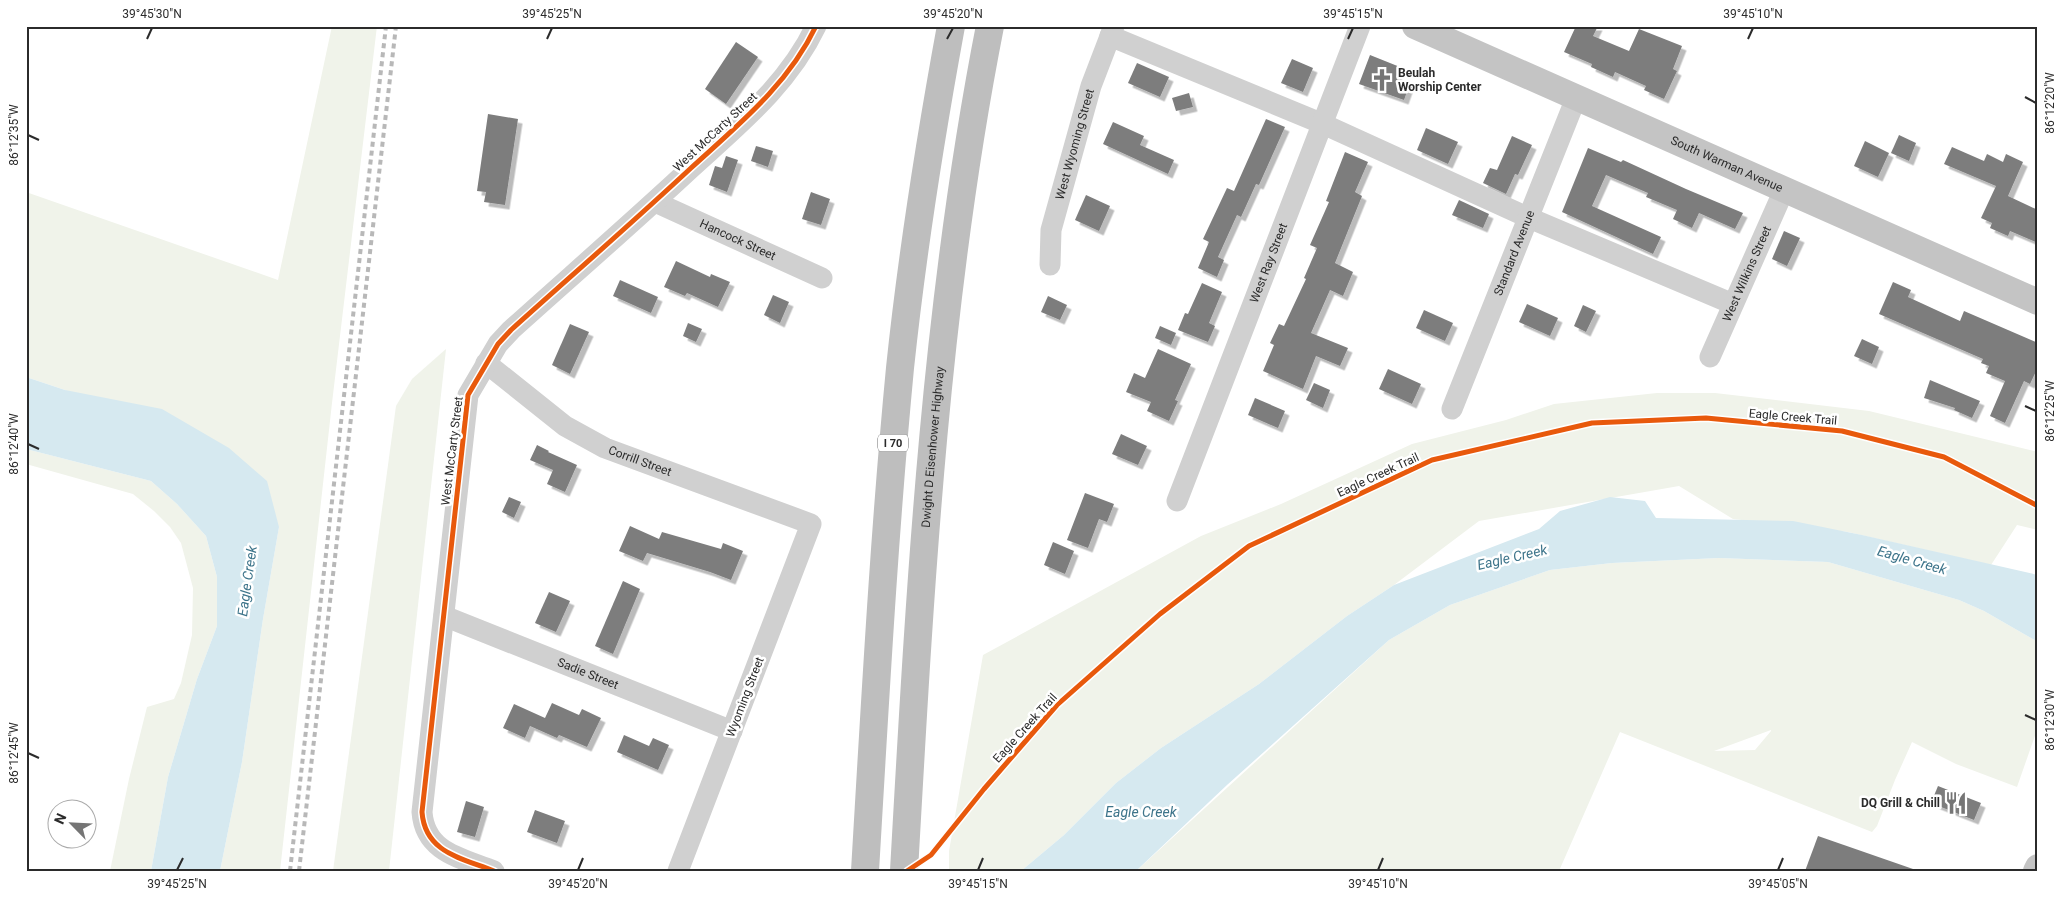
<svg xmlns="http://www.w3.org/2000/svg" width="2064" height="897" font-family="Roboto,sans-serif">
  <style>
    .green { fill: #f0f3ea; fill-rule: evenodd }
    .water { fill: #d6e9f0 }
    .building { fill: #7d7d7d; filter: url(#shadow) }
    .lines { fill: none; stroke-linecap: round; stroke-linejoin: round }
    .minor { stroke: #d0d0d0; stroke-width: 21 }
    .major { stroke: #c4c4c4; stroke-width: 26 }
    .highway { stroke: #bebebe; stroke-width: 28 }
    .rail { stroke: #b8b8b8; stroke-width: 4; stroke-dasharray: 5 4; stroke-linecap: butt }
    .cycleway-casing { stroke: #fff; stroke-width: 8 }
    .cycleway { stroke: #e8590c; stroke-width: 5 }
    .ticks { fill: none; stroke: #2b2b2b; stroke-width: 2 }
    .labels { text-anchor: middle; stroke-width: 5; stroke-linejoin: round; paint-order: stroke }
    .shield { fill: #fff; stroke: #6b6b6b; stroke-width: 1 }
    .shield-label { font-size: 11px; font-weight: bold; fill: #2b2b2b }
    .poi-label { font-size: 12px; font-weight: bold; fill: #2b2b2b; stroke: #fff; text-anchor: start }
    .street-label { font-size: 12px; fill: #2b2b2b; stroke: #fff }
    .water-label { font-size: 14px; font-style: italic; fill: #3d748a; stroke: #fff }
    .neatline { fill: none; stroke: #2b2b2b; stroke-width: 2 }
    .ticks-label { font-size: 12px; text-anchor: middle; fill: #2b2b2b }
  </style>
  <defs>
    <filter id="shadow"><feDropShadow dx="4.5" dy="4.5" stdDeviation="0" flood-color="#0004"/></filter>
  </defs>
  <rect width="100%" height="100%" fill="#fff"/>
  <!-- green -->
  <g class="green">
    <path d="M332 26H377L332 403 280 871H220L242 762 263 619 279 527 65 390 26 377V192L278 280Z"/>
    <path d="M446 349 389 871H333L396 406 412 379Z"/>
    <path d="M1657 393H1715L1869 411 2038 452V530L2017 525 1991 565 1848 532 1733 519 1679 486 1479 521 1394 585 1347 616 1259 684 1161 748 1116 783 1064 835 1021 871H949V851L983 655 1201 536 1281 504 1412 444 1506 420 1554 404Z"/>
    <path d="M26 449 151 481 177 504 206 536 217 577V626L197 679 168 777 151 871H110L129 779 147 707 174 699 181 683 192 635 193 588 181 543 170 527 154 511 133 494 26 464Z"/>
    <path d="M1719 558 1828 562 1959 600 1984 611 2038 642V727L2017 787 1956 764 1912 742 1895 780 1877 826 1872 832 1620 732 1559 871H1136L1389 640 1450 605 1550 570 1612 563ZM1771 731 1755 750 1714 751 1771 730Z"/>
  </g>
  <!-- water -->
  <g class="water">
    <path d="M26 377 65 390 162 409 229 448 267 481 279 527 263 619 242 762 220 871H151L168 777 197 679 217 626V577L206 536 177 504 151 481 26 449Z"/>
    <path d="M1610 497 1645 501 1656 518 1793 521 1862 535 2038 575V642L1984 611 1959 600 1828 562 1719 558 1612 563 1550 570 1450 605 1389 640 1227 785 1136 871H1021L1064 835 1116 783 1161 748 1259 684 1347 616 1394 585 1539 529 1560 511Z"/>
  </g>
  <!-- building -->
  <g class="building">
    <path d="M1576 26H1598L1593 36 1629 51 1639 29 1682 46 1673 69 1677 71 1664 99 1644 90 1646 86 1615 72 1613 77 1591 67 1592 64 1564 52Z"/>
    <path d="M736 42 758 57 726 104 705 89Z"/>
    <path d="M1370 55 1400 67 1396 77 1410 83 1404 100 1359 84Z"/>
    <path d="M1292 59 1313 68 1303 92 1281 83Z"/>
    <path d="M1137 63 1169 77 1160 97 1128 83Z"/>
    <path d="M1189 93 1193 107 1176 111 1172 98Z"/>
    <path d="M488 114 518 119 505 205 484 202 486 192 477 191Z"/>
    <path d="M1266 119 1285 127 1259 185 1256 184 1241 217 1237 215 1218 257 1224 260 1217 277 1198 268 1209 242 1203 239 1227 188 1234 191Z"/>
    <path d="M1113 122 1144 136 1140 145 1174 160 1168 174 1103 144Z"/>
    <path d="M1426 128 1458 142 1448 164 1417 150Z"/>
    <path d="M1899 135 1916 143 1909 161 1891 153Z"/>
    <path d="M1512 136 1532 145 1518 175 1515 174 1506 194 1483 183 1490 168 1497 170Z"/>
    <path d="M1865 141 1889 153 1878 177 1854 166Z"/>
    <path d="M756 146 773 151 768 167 751 161Z"/>
    <path d="M1952 147 1984 161 1987 154 2003 162 2006 154 2023 162 2008 196 2038 210V243L2010 231 2008 236 1990 228 1992 223 1981 218 1996 186 1944 164Z"/>
    <path d="M1588 148 1621 162 1623 160 1686 189 1743 213 1735 229 1699 213 1692 228 1673 219 1677 210 1646 197 1648 193 1606 175 1592 206 1661 237 1653 254 1562 212Z"/>
    <path d="M1345 152 1368 162 1355 192 1362 196 1335 263 1353 272 1343 296 1330 290 1311 333 1348 348 1340 366 1316 356 1303 389 1263 371 1274 345 1270 343 1279 324 1284 326 1306 279 1304 278 1317 248 1310 245 1329 202 1326 201Z"/>
    <path d="M726 156 738 160 727 192 709 185 715 166 722 168Z"/>
    <path d="M811 192 830 199 821 225 802 219Z"/>
    <path d="M1086 195 1110 206 1099 231 1075 220Z"/>
    <path d="M1459 200 1489 214 1483 228 1452 215Z"/>
    <path d="M1784 231 1800 238 1787 266 1772 259Z"/>
    <path d="M676 261 710 277 711 274 730 282 718 307 687 293 685 296 664 287Z"/>
    <path d="M620 280 658 297 651 313 613 296Z"/>
    <path d="M1893 282 1911 290 1908 297 1960 321 1964 311 2038 343V367L2030 384 2024 381 2005 423 1990 416 2005 381 1986 373 1989 366 1981 363 1983 359 1879 314Z"/>
    <path d="M1202 283 1222 292 1209 323 1215 326 1208 342 1178 330 1185 313 1188 314Z"/>
    <path d="M773 295 789 302 780 323 764 315Z"/>
    <path d="M1048 296 1067 305 1060 320 1041 312Z"/>
    <path d="M1527 304 1558 318 1550 336 1519 322Z"/>
    <path d="M1583 305 1596 311 1586 332 1574 326Z"/>
    <path d="M1424 310 1453 323 1445 341 1416 328Z"/>
    <path d="M688 323 702 329 696 342 683 336Z"/>
    <path d="M570 324 589 332 570 374 552 365Z"/>
    <path d="M1160 326 1176 333 1171 345 1155 338Z"/>
    <path d="M1862 339 1879 347 1872 364 1854 356Z"/>
    <path d="M1158 349 1191 364 1175 400 1178 401 1169 421 1147 411 1151 402 1126 392 1134 373 1145 378Z"/>
    <path d="M1388 369 1421 384 1412 404 1379 389Z"/>
    <path d="M1930 380 1980 401 1972 418 1954 410 1955 408 1924 398Z"/>
    <path d="M1314 383 1330 390 1323 408 1306 400Z"/>
    <path d="M1255 398 1285 411 1278 428 1248 415Z"/>
    <path d="M1121 434 1147 446 1138 465 1112 454Z"/>
    <path d="M537 445 549 451 548 452 577 465 565 492 547 484 553 470 530 460Z"/>
    <path d="M1085 493 1114 504 1107 522 1099 519 1088 548 1067 540Z"/>
    <path d="M509 497 521 502 514 518 502 512Z"/>
    <path d="M630 526 659 539 662 532 721 549 723 543 743 551 731 580 710 572 647 553 643 561 619 551Z"/>
    <path d="M1053 542 1074 551 1065 574 1044 565Z"/>
    <path d="M623 581 640 589 613 654 595 646Z"/>
    <path d="M549 592 570 601 556 632 535 623Z"/>
    <path d="M552 703 579 715 582 709 601 718 587 747 559 735 557 738 530 726 525 738 503 728 514 704 545 718Z"/>
    <path d="M624 735 649 746 653 738 669 745 658 770 617 752Z"/>
    <path d="M1938 786 1981 803 1974 820 1931 803Z"/>
    <path d="M466 801 484 807 475 837 457 832Z"/>
    <path d="M535 810 565 821 557 843 527 832Z"/>
    <path d="M1818 836 1913 869V871H1805Z"/>
  </g>
  <g class="lines">
    <!-- minor -->
    <g class="minor">
      <path d="M1110 36 1323 124 1527 217 1733 304"/>
      <path id="s1" d="M655 202 822 278"/>
      <path id="s2" d="M1050 265 1051 230 1091 86 1114 26"/>
      <path id="s3" d="M1710 357 1784 190"/>
      <path id="s4" d="M486 363 565 426 605 448 811 524 678 871"/>
      <path id="s5" d="M1452 409 1576 98"/>
      <path id="s6" d="M1177 501 1360 26"/>
      <path id="s7" d="M444 616 732 731"/>
      <path d="M494 871C462 858 425 853 422 812L468 395 498 344 511 330C571 276 632 223 691 168 738 125 788 85 816 26"/>
    </g>
    <!-- major -->
    <g class="major">
      <path id="s8" d="M1415 26 2038 302"/>
      <path d="M2036 871 2038 867"/>
    </g>
    <!-- highway -->
    <g class="highway">
      <path d="M865 871C875 703 884 535 900 368 912 254 930 140 951 26"/>
      <path id="s9" d="M904 871C920 588 935 305 990 26"/>
    </g>
    <!-- rail -->
    <g class="rail">
      <path d="M290 871 386 26"/>
      <path d="M299 871 396 26"/>
    </g>
    <defs>
      <g id="cycleway">
        <path d="M494 871C462 858 425 853 422 812L468 395 498 344 511 330C571 276 632 223 691 168 738 125 788 85 816 26"/>
        <path d="M907 871 931 855 984 789 1057 705 1160 614 1249 546 1432 460 1592 423 1706 418 1842 431 1944 457 2038 506"/>
      </g>
    </defs>
    <!-- cycleway casing -->
    <use href="#cycleway" class="cycleway-casing"/>
    <!-- cycleway -->
    <use href="#cycleway" class="cycleway"/>
  </g>
  <!-- ticks -->
  <path class="ticks" d="M147 39 152 28M547 39 552 28M947 39 953 28M1348 39 1353 28M1748 39 1753 28M2025 97 2036 103M28 135 39 140M2025 406 2036 411M28 444 39 449M2025 715 2036 720M28 753 39 758M177 870 183 858M578 870 583 858M978 870 983 858M1378 870 1383 858M1778 870 1783 858"/>
  <!-- icons -->
  <defs>
    <symbol id="church-bare" viewBox="-9 -9 18 18"><path d="M-1.2-6h2.4v3.5h3.3v2.4h-3.3V6h-2.4V-.1h-3.3v-2.4h3.3Z" fill="#757575" stroke="#fff" stroke-width="2.5" paint-order="stroke"/></symbol>
    <symbol id="restaurant-bare" viewBox="-9 -9 18 18"><path d="M-5-6h1v4h1v-4h1v4h1v-4h1v5L-1.5 .5V6h-2V.5L-5-1ZM5-6V6H3V1.5H1.5Q1.5-4 5-6Z" fill="#757575" stroke="#fff" stroke-width="2.5" paint-order="stroke"/></symbol>
  </defs>
  <g fill-rule="evenodd">
    <use href="#church-bare" x="1366" y="64" width="32" height="32"/>
    <use href="#restaurant-bare" x="1940" y="787" width="32" height="32"/>
  </g>
  <g class="labels">
    <!-- shield labels -->
    <rect class="shield" x="878" y="434.5" width="30" height="17" rx="4"/>
    <g class="shield-label">
      <text x="893" y="447">I 70</text>
    </g>
    <!-- poi labels -->
    <g class="poi-label">
      <text x="1398" y="77">Beulah<tspan x="1398" dy="14">Worship Center</tspan></text>
      <text x="1940" y="807" text-anchor="end">DQ Grill &amp; Chill</text>
    </g>
    <!-- street labels -->
    <g class="street-label">
      <text transform="translate(715 132) rotate(-43)" y="4">West McCarty Street</text>
      <text dy="4" stroke="none"><textPath href="#s2" startOffset="124">West Wyoming Street</textPath></text>
      <text dy="4" stroke="none"><textPath href="#s8" startOffset="341">South Warman Avenue</textPath></text>
      <text dy="4" stroke="none"><textPath href="#s1" startOffset="91">Hancock Street</textPath></text>
      <text dy="4" stroke="none"><textPath href="#s5" startOffset="168">Standard Avenue</textPath></text>
      <text dy="4" stroke="none"><textPath href="#s6" startOffset="255">West Ray Street</textPath></text>
      <text dy="4" stroke="none"><textPath href="#s3" startOffset="91">West Wilkins Street</textPath></text>
      <text transform="translate(1793 417) rotate(5)" y="4">Eagle Creek Trail</text>
      <text dy="4" stroke="none"><textPath href="#s9" startOffset="425">Dwight D Eisenhower Highway</textPath></text>
      <text transform="translate(452 451) rotate(-83)" y="4">West McCarty Street</text>
      <text dy="4" stroke="none"><textPath href="#s4" startOffset="184">Corrill Street</textPath></text>
      <text transform="translate(1378 475) rotate(-25)" y="4">Eagle Creek Trail</text>
      <text dy="4" stroke="none"><textPath href="#s7" startOffset="155">Sadie Street</textPath></text>
      <text transform="translate(745 697) rotate(-69)" y="4">Wyoming Street</text>
      <text transform="translate(1025 728) rotate(-48)" y="4">Eagle Creek Trail</text>
    </g>
    <!-- water labels -->
    <g class="water-label">
      <text transform="translate(1512 557) rotate(-13)" y="5">Eagle Creek</text>
      <text transform="translate(1912 560) rotate(16)" y="5">Eagle Creek</text>
      <text transform="translate(247 581) rotate(-82)" y="5">Eagle Creek</text>
      <text x="1141" y="817">Eagle Creek</text>
    </g>
  </g>
  <!-- border -->
  <rect width="2064" height="897" fill="none" stroke="#ffffff" stroke-width="55"/>
  <!-- north arrow -->
  <g transform="translate(72 824) rotate(294)"><circle r="24" fill="#ffffff" stroke="#aaaaaa"/>
  <path d="M0-4L9 19L0 12L-9 19Z" fill="#757575"/>
  <text y="-8" font-size="14" font-weight="bold" text-anchor="middle" fill="#2b2b2b">N</text>
  </g>
  <rect x="28" y="28" width="2008" height="842" class="neatline"/>
  <g class="ticks-label">
    <text x="152" y="18">39°45'30"N</text>
    <text x="552" y="18">39°45'25"N</text>
    <text x="953" y="18">39°45'20"N</text>
    <text x="1353" y="18">39°45'15"N</text>
    <text x="1753" y="18">39°45'10"N</text>
    <text transform="translate(2050 103) rotate(-90)" y="4">86°12'20"W</text>
    <text transform="translate(14 135) rotate(-90)" y="4">86°12'35"W</text>
    <text transform="translate(2050 411) rotate(-90)" y="4">86°12'25"W</text>
    <text transform="translate(14 444) rotate(-90)" y="4">86°12'40"W</text>
    <text transform="translate(2050 720) rotate(-90)" y="4">86°12'30"W</text>
    <text transform="translate(14 753) rotate(-90)" y="4">86°12'45"W</text>
    <text x="177" y="888">39°45'25"N</text>
    <text x="578" y="888">39°45'20"N</text>
    <text x="978" y="888">39°45'15"N</text>
    <text x="1378" y="888">39°45'10"N</text>
    <text x="1778" y="888">39°45'05"N</text>
  </g>
</svg>
